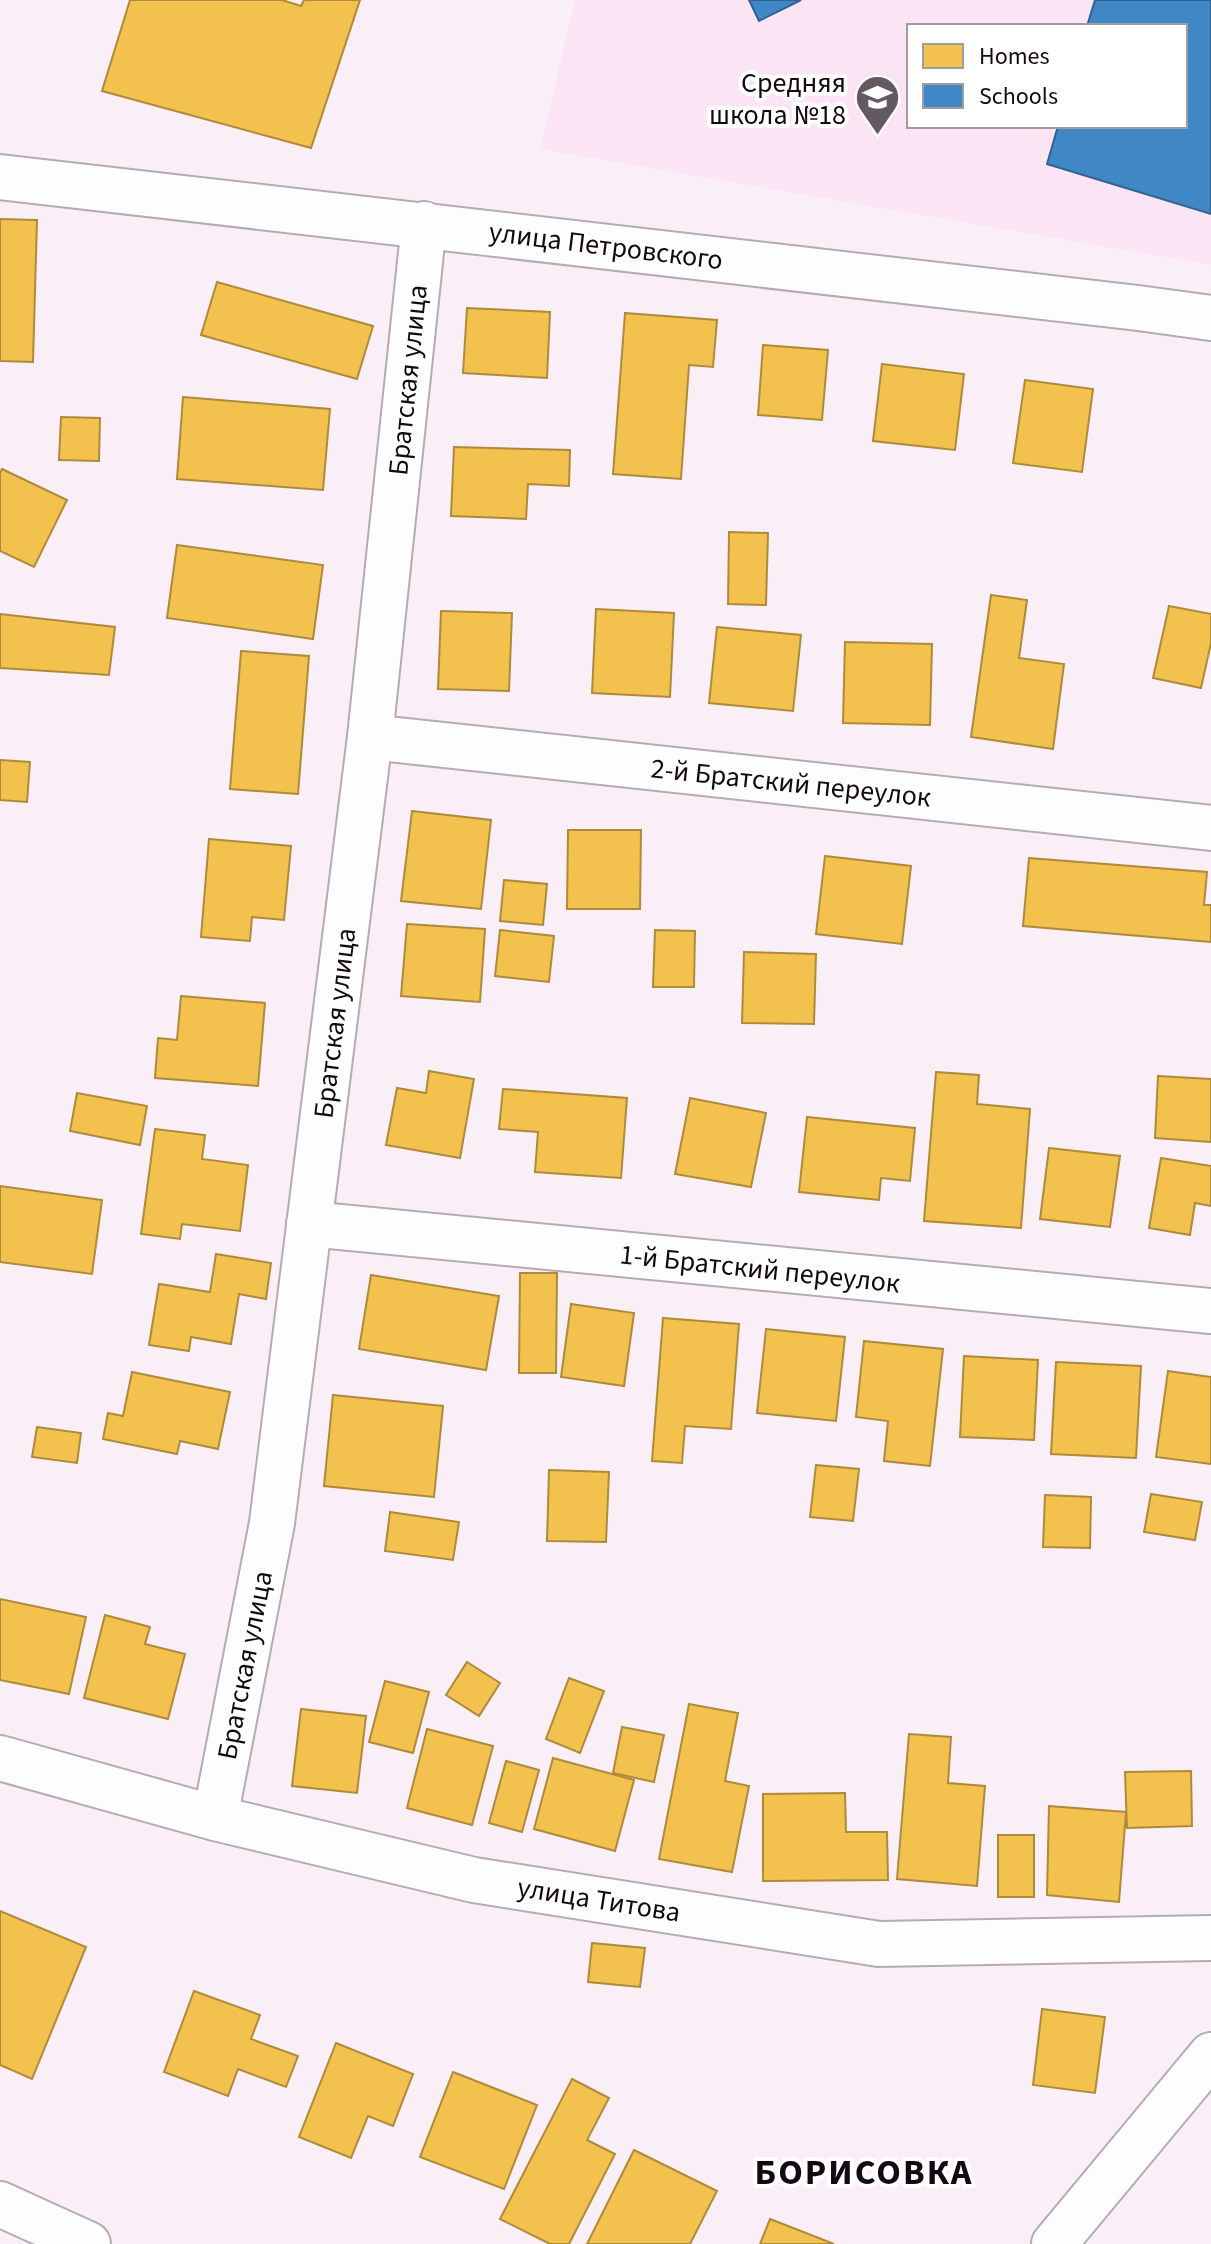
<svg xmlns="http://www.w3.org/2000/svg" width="1211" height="2244" font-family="'Source Sans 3',sans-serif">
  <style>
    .built { fill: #fbe5f4; fill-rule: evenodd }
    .homes { fill: #f2c14e; stroke: #af8a3b; stroke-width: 2 }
    .schools { fill: #3f88c5; stroke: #32628f; stroke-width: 2 }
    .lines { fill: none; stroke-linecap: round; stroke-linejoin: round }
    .street-casing { stroke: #b5acb3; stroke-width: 48 }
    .secondary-casing { stroke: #b5acb3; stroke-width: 48 }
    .primary-casing { stroke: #b5acb3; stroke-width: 48 }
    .street { stroke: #fefdfe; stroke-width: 44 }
    .secondary { stroke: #fefdfe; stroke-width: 44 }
    .primary { stroke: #fefdfe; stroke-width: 44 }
    .labels { text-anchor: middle; stroke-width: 8; stroke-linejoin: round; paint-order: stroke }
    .poi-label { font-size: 28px; fill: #120a10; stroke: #fff; text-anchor: end }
    .street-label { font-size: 28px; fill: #120a10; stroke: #fff }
    .district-label { font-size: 36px; font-weight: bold; letter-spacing: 2px; fill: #120a10; stroke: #fff }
  </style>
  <rect width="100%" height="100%" fill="#faeff7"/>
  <!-- built -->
  <path class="built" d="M575 0H1211V265L540 149ZM909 26H1185V126H909Z"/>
  <!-- homes -->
  <g class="homes">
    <path d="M130 0H282L301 6 304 0H360L311 148 102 91Z"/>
    <path d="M0 219 37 220 33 362 0 361Z"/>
    <path d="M217 282 373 326 357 379 201 335Z"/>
    <path d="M467 308 550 312 547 378 463 373Z"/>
    <path d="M625 313 717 320 713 367 689 365 681 479 613 474Z"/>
    <path d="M763 345 828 350 822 420 758 415Z"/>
    <path d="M882 364 964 374 955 450 873 441Z"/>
    <path d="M1025 380 1093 389 1082 472 1013 463Z"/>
    <path d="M183 397 330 409 323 490 177 479Z"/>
    <path d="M61 417 100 418 99 461 59 460Z"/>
    <path d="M454 447 570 450 569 486 528 484 526 519 451 516Z"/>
    <path d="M2 469 67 500 34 567 0 551V473Z"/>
    <path d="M729 532 768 533 766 605 728 604Z"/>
    <path d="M177 545 323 565 313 639 167 618Z"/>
    <path d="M991 595 1027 600 1019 658 1064 664 1053 749 971 737Z"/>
    <path d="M1169 606 1211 614V643L1201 688 1153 678Z"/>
    <path d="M596 609 674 613 670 697 592 693Z"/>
    <path d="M441 611 512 613 509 691 438 689Z"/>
    <path d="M0 614 115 627 109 675 0 668Z"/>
    <path d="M717 627 801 635 793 711 709 703Z"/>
    <path d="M845 642 932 644 930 725 843 723Z"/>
    <path d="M241 651 309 656 298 794 230 789Z"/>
    <path d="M0 760 30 762 27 802 0 800Z"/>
    <path d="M412 811 491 820 481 909 401 901Z"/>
    <path d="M568 830H641L640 909H567Z"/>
    <path d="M209 839 291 846 284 920 252 917 250 941 201 937Z"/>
    <path d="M825 856 911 866 902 944 816 934Z"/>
    <path d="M1029 858 1207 872 1204 905H1211V942L1023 926Z"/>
    <path d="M504 880 547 884 543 925 500 921Z"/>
    <path d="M407 924 485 929 480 1002 401 996Z"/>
    <path d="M500 930 554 936 549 982 495 976Z"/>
    <path d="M655 930 695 931 694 987H653Z"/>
    <path d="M744 952 816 954 814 1024 742 1023Z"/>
    <path d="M181 996 265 1003 258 1086 155 1078 158 1038 177 1040Z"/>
    <path d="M429 1071 474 1079 460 1158 386 1145 397 1088 426 1093Z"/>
    <path d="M936 1072 979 1075 977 1104 1030 1109 1021 1228 924 1221Z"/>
    <path d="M1158 1076 1211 1079V1142L1155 1138Z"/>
    <path d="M503 1089 627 1098 621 1178 535 1172 538 1132 499 1129Z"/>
    <path d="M77 1093 147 1106 140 1145 70 1131Z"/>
    <path d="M690 1098 766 1113 751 1187 675 1174Z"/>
    <path d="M807 1117 915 1128 910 1181 881 1178 879 1200 799 1192Z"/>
    <path d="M155 1129 205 1135 202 1159 248 1165 240 1231 182 1224 180 1239 141 1234Z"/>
    <path d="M1049 1148 1120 1156 1110 1227 1040 1219Z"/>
    <path d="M1161 1158 1211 1166V1206L1195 1203 1190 1235 1149 1228Z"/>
    <path d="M0 1186 102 1200 92 1274 0 1262Z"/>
    <path d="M216 1254 271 1263 266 1299 239 1294 231 1344 191 1337 189 1351 149 1345 159 1284 210 1292Z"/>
    <path d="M520 1273H557L556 1373H519Z"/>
    <path d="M371 1275 499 1296 486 1370 359 1349Z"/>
    <path d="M571 1304 634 1313 624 1386 561 1377Z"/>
    <path d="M663 1318 739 1324 731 1429 685 1426 682 1463 652 1461Z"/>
    <path d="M766 1329 845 1337 836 1421 757 1413Z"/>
    <path d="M864 1341 943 1349 930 1466 884 1461 888 1421 856 1417Z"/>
    <path d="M964 1356 1038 1360 1034 1440 960 1437Z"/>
    <path d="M1056 1362 1141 1366 1136 1458 1051 1454Z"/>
    <path d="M1168 1371 1211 1377V1464L1156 1457Z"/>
    <path d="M132 1372 230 1392 218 1449 180 1441 177 1454 103 1439 108 1413 123 1416Z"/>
    <path d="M333 1395 443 1406 434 1497 324 1486Z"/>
    <path d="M37 1427 81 1433 77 1463 32 1457Z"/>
    <path d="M816 1465 859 1469 853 1521 810 1517Z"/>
    <path d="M549 1470 609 1472 606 1542 547 1541Z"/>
    <path d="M1151 1494 1202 1502 1195 1540 1144 1532Z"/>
    <path d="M1045 1495 1091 1497 1090 1548 1043 1547Z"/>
    <path d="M390 1512 459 1522 453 1560 385 1551Z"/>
    <path d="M0 1599 86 1617 69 1694 0 1680Z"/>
    <path d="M105 1615 150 1627 145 1644 185 1654 168 1719 84 1698Z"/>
    <path d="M467 1662 500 1683 479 1716 446 1695Z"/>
    <path d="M569 1678 604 1691 580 1753 546 1739Z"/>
    <path d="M385 1681 429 1692 413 1753 369 1742Z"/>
    <path d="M689 1704 738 1713 725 1781 749 1786 732 1872 659 1859Z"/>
    <path d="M301 1709 366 1716 357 1793 292 1786Z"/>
    <path d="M622 1727 664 1735 654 1782 613 1773Z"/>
    <path d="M427 1729 493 1746 472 1825 407 1808Z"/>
    <path d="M909 1734 951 1737 948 1783 985 1786 977 1886 897 1879Z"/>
    <path d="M553 1758 634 1780 615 1851 534 1829Z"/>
    <path d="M506 1761 539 1770 522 1832 489 1823Z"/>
    <path d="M1191 1771 1192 1826 1127 1828 1125 1772Z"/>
    <path d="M845 1793 846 1832H887L888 1880 763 1881V1794Z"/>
    <path d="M1049 1806 1126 1812 1119 1902 1047 1895Z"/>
    <rect x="998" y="1835" width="36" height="62"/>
    <path d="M0 1911 86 1947 32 2079 0 2065Z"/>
    <path d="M592 1943 645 1948 640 1987 588 1982Z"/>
    <path d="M194 1991 260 2015 251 2039 298 2056 286 2087 238 2069 228 2096 164 2072Z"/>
    <path d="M1042 2009 1105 2017 1095 2093 1033 2085Z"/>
    <path d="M336 2043 413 2074 393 2126 368 2116 351 2158 299 2137Z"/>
    <path d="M453 2072 537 2105 504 2189 420 2157Z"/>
    <path d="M572 2079 609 2098 587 2140 615 2154 569 2244H550L500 2219Z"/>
    <path d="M634 2150 717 2191 690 2244H587Z"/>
    <path d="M770 2219 834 2244H760Z"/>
  </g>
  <!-- schools -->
  <g class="schools">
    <path d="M749 0H801L759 21Z"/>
    <path d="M1095 0H1211V214L1047 164 1058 126H1185V26H1087Z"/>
  </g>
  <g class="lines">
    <defs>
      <g id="street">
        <path d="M0 177 1138 308 1211 318"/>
        <path d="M370 737 1211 828"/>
        <path d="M309 1224 1211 1311"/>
        <path d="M0 1758 215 1818 474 1880 879 1944 1211 1938"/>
        <path d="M215 1818 272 1523 370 737 424 224"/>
      </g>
      <path id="secondary" d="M1054 2244 1211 2055"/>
      <path id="primary" d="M0 2204 88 2244"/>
    </defs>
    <!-- street casing -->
    <use href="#street" class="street-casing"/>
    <!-- secondary casing -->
    <use href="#secondary" class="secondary-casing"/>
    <!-- primary casing -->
    <use href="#primary" class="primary-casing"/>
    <!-- street -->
    <use href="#street" class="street"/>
    <!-- secondary -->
    <use href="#secondary" class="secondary"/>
    <!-- primary -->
    <use href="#primary" class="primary"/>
  </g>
  <!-- icons -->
  <defs>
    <symbol id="school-pin" viewBox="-11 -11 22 30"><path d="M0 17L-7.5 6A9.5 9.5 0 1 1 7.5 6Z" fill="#635a61" stroke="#fff"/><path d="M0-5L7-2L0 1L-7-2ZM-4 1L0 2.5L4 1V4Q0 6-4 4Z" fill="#fff"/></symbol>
  </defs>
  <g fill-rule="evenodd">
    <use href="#school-pin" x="852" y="72" width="51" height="69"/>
  </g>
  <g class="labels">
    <!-- poi labels -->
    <g class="poi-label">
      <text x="846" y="92">Средняя<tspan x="846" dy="32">школа №18</tspan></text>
    </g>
    <!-- street labels -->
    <g class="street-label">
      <text transform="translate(606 245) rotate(7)" y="10">улица Петровского</text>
      <text transform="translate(407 380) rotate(-84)" y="10">Братская улица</text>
      <text transform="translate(791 782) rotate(6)" y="10">2-й Братский переулок</text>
      <text transform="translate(334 1023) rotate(-83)" y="10">Братская улица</text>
      <text transform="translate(760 1268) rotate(6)" y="10">1-й Братский переулок</text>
      <text transform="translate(244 1665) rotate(-79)" y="10">Братская улица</text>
      <text transform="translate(599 1899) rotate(9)" y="10">улица Титова</text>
    </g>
    <!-- district labels -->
    <g class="district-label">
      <text x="864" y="2184">БОРИСОВКА</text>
    </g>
  </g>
  <!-- legend -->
  <rect x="907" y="24" width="280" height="104" fill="#ffffff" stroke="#a09d9f" stroke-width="2"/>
  <rect x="923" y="44" width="40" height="24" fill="#f2c14e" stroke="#a09d9f" stroke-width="2"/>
  <text x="979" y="64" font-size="24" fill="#120a10">Homes</text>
  <rect x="923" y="84" width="40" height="24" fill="#3f88c5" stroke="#a09d9f" stroke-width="2"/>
  <text x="979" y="104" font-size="24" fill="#120a10">Schools</text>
</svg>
